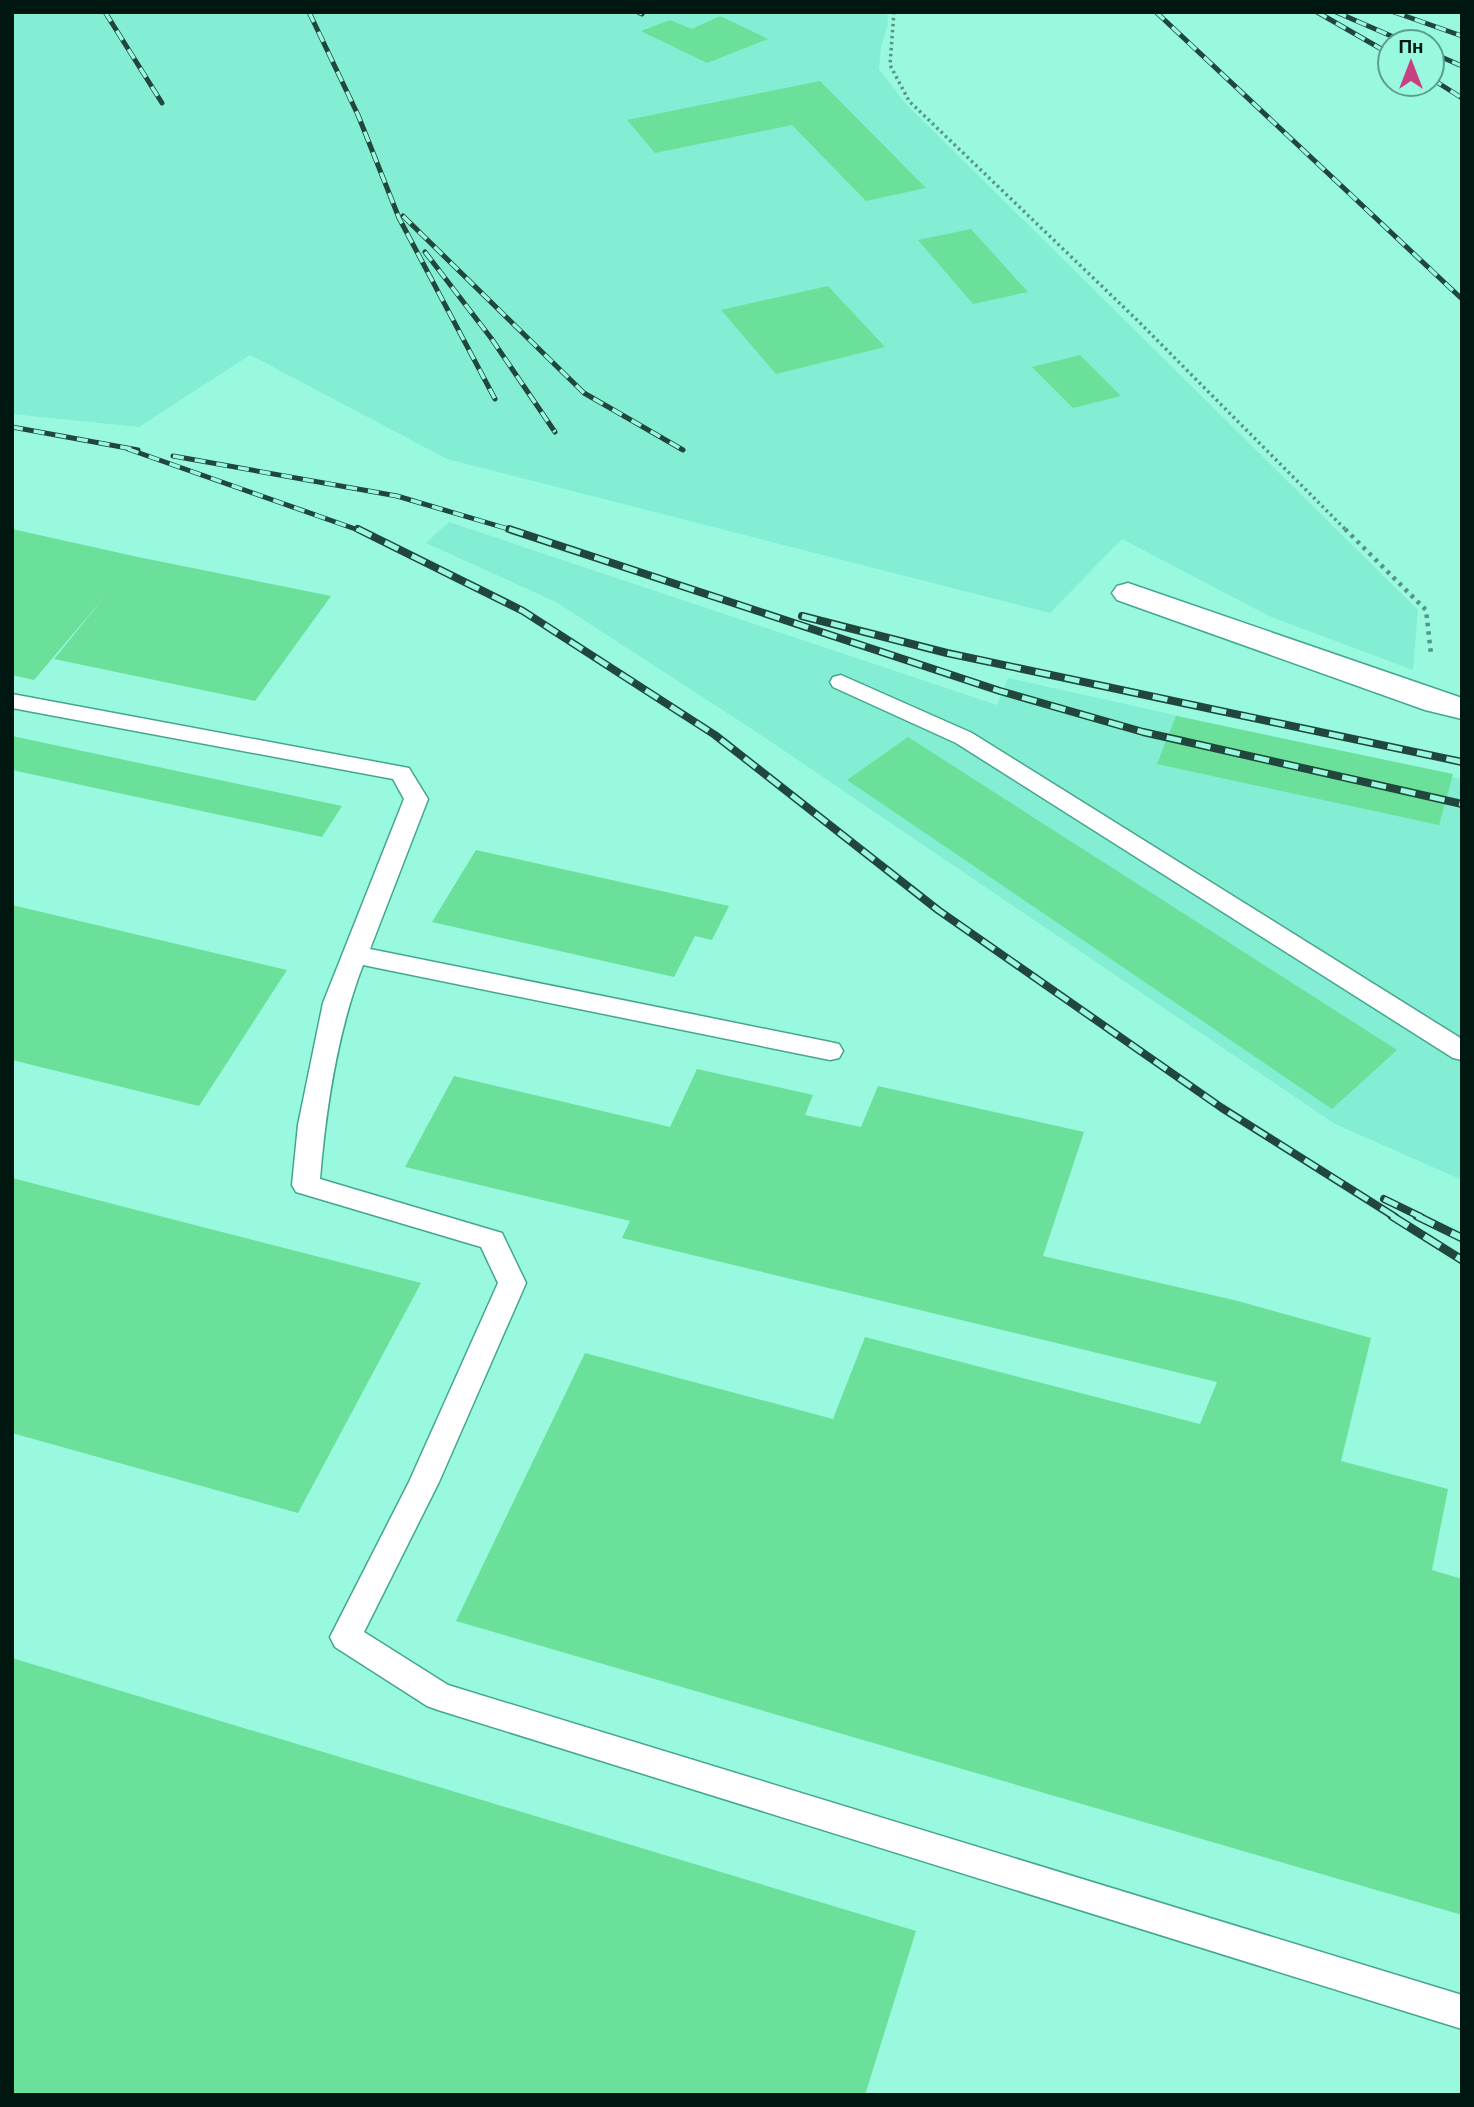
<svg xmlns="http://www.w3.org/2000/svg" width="1474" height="2107" font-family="'Work Sans',sans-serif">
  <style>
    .built { fill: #83eed3 }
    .building { fill: #6be09a }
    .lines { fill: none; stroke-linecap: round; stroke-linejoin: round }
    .lane-casing { stroke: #44a68f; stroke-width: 3 }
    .street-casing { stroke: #44a68f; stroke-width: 3 }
    .path-far1 { stroke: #559583; stroke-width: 3.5; stroke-dasharray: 2.5 3.5; stroke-linecap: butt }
    .path { stroke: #559583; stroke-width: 4.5; stroke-dasharray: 3.5 5; stroke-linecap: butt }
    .lane { fill: #fff; fill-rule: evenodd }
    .street { fill: #fff; fill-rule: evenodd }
    .rail-far2-casing { stroke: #21473d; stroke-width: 5 }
    .rail-far1-casing { stroke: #21473d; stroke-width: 8 }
    .rail-casing { stroke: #21473d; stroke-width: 9 }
    .rail-far2 { stroke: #99f9df; stroke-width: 3.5; stroke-dasharray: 11; stroke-linecap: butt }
    .rail-far1 { stroke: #99f9df; stroke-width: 5; stroke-dasharray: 15; stroke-linecap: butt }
    .rail { stroke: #99f9df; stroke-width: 6; stroke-dasharray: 19; stroke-linecap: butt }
  </style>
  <rect width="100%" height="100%" fill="#99f9df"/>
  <!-- built -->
  <g class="built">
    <path d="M12 12H887L888 24 881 47 879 69 905 103 1418 610 1413 670 1269 616 1122 539 1050 613 447 459 250 355 139 427 12 414Z"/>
    <path d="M449 522 997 705 1008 678 1462 779V1180L1335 1124 758 733 556 602 426 543Z"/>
  </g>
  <!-- building -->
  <g class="building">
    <path d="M720 16 768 39 707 63 641 31 670 20 692 29Z"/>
    <path d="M820 81 926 188 866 201 792 125 655 153 627 120Z"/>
    <path d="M971 229 1028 292 973 304 918 240Z"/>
    <path d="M828 286 885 347 776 374 721 310Z"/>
    <path d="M1080 355 1121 396 1073 408 1032 367Z"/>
    <path d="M12 529 138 557 331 596 255 701 54 659 106 595 34 680 12 675Z"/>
    <path d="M1176 716 1453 774 1439 825 1157 764Z"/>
    <path d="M12 736 342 806 322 837 12 770Z"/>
    <path d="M908 737 1397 1050 1332 1109 847 780Z"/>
    <path d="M476 850 729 906 712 940 695 936 674 977 432 922Z"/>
    <path d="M12 905 287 970 199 1106 12 1060Z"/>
    <path d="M697 1069 813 1095 805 1115 861 1127 878 1086 1084 1132 1043 1256 1238 1301 1371 1338 1341 1461 1448 1489 1432 1570 1462 1579V1915L456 1621 585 1353 833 1419 865 1337 1200 1424 1217 1382 622 1238 630 1221 405 1167 454 1076 670 1127Z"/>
    <path d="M12 1178 421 1283 298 1513 12 1433Z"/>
    <path d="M12 1658 916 1931 865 2095H12Z"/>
  </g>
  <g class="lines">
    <defs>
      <g id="lane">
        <path d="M841 675 972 733 1462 1039V1060L1453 1058 956 743 833 687 830 682 833 677Z"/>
        <path d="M12 694 409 768 428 799 370 949 830 1042 839 1044 843 1051 839 1058 830 1060 363 965C337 1033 326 1107 320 1179L502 1233 526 1283 439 1482 364 1632 448 1685 1462 1995V2029L438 1710 427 1706 335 1647 330 1637 409 1482 498 1283 481 1247 296 1192 292 1185 298 1125 323 1003 404 799 393 779 12 708Z"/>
      </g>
      <path id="street" d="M1128 583 1462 698V719L1425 710 1117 600 1112 593 1117 586Z"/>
    </defs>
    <!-- lane casing -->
    <use href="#lane" class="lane-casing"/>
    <!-- street casing -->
    <use href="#street" class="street-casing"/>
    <!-- path-far1 -->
    <path class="path-far1" d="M894 12 890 65 909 101 1135 318 1347 531"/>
    <!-- path -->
    <path class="path" d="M1345 529 1426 610 1431 654"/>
    <!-- lane -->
    <use href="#lane" class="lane"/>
    <!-- street -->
    <use href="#street" class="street"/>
    <defs>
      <g id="rail-far2">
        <path d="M105 12 162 103"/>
        <path d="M309 12 358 115 399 218 495 399"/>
        <path d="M638 12 642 14"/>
        <path d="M1156 12 1462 299"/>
        <path d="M1317 12 1390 54"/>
        <path d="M1336 12 1405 42"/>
        <path d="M1394 12 1462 36"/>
        <path d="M1432 53 1462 66"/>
        <path d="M1432 79 1462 98"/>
        <path d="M403 216 584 393 683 450"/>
        <path d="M425 252 491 338 555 432"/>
        <path d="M12 427 138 450"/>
        <path d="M128 449 361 531"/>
        <path d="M173 456 397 496 515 531"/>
      </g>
      <g id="rail-far1">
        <path d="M358 529 523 611 715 735 938 910 1222 1108 1395 1217"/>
        <path d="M509 529 1000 691 1143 732 1462 804"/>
        <path d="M802 616 947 653 1462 762"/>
        <path d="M1384 1199 1421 1217"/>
      </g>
      <g id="rail">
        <path d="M1392 1216 1462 1260"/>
        <path d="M1417 1216 1462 1238"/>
      </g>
    </defs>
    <!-- rail-far2 casing -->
    <use href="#rail-far2" class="rail-far2-casing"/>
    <!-- rail-far1 casing -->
    <use href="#rail-far1" class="rail-far1-casing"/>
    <!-- rail casing -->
    <use href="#rail" class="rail-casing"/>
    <!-- rail-far2 -->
    <use href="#rail-far2" class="rail-far2"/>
    <!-- rail-far1 -->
    <use href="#rail-far1" class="rail-far1"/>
    <!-- rail -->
    <use href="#rail" class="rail"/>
  </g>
  <!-- border -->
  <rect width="1474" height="2107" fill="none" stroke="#001610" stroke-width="28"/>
  <!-- north arrow -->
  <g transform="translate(1411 63)"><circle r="33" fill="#99f9df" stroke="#5c9e8c" stroke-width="2"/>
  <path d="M0-5L12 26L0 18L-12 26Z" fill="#c74080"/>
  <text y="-10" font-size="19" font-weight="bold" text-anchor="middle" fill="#001610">Пн</text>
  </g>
</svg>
